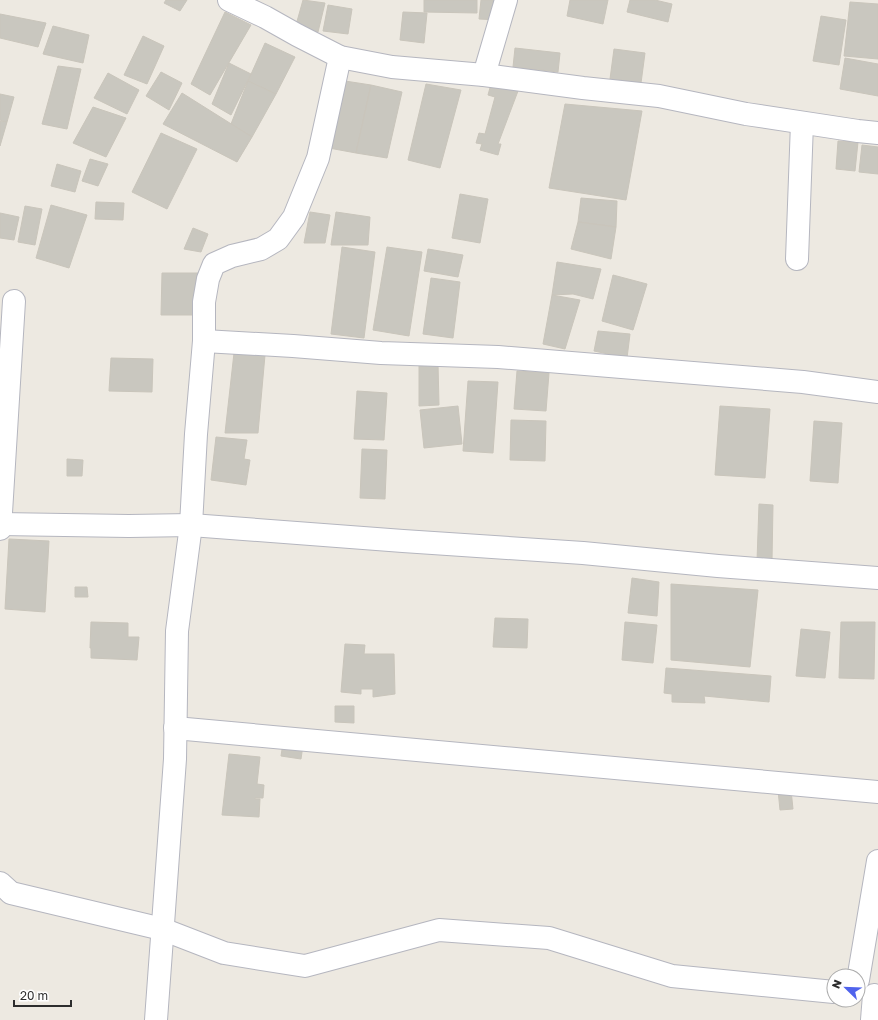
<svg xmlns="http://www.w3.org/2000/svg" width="878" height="1020" font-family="'Golos Text',sans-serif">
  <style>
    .building { fill: #c9c7bf; stroke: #c9c5bb }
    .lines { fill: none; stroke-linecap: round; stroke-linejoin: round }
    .minor-casing { stroke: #b5b6bf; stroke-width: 24 }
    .minor { stroke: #fff; stroke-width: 22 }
  </style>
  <rect width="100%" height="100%" fill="#ede9e1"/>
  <!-- building -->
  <g class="building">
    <path d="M166 0H187L180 11 164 3Z"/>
    <path d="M303 0 325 3 318 32 296 25Z"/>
    <path d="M424 0H477V13L424 12Z"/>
    <path d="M481 0H500L499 20 479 19Z"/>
    <path d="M570 0H608L603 24 567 16Z"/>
    <path d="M630 0H655L672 4 668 22 627 12Z"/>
    <path d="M850 2 878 4V59L844 56Z"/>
    <path d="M328 5 352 9 348 34 323 31Z"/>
    <path d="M225 12 251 25 210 95 191 84Z"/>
    <path d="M403 12 427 13 424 43 400 40Z"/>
    <path d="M0 14 46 23 38 47 0 38Z"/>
    <path d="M821 16 846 20 839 65 813 61Z"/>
    <path d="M53 26 89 35 83 63 43 54Z"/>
    <path d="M143 36 164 46 147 84 124 75Z"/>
    <path d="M265 43 295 57 276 94 248 81Z"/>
    <path d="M515 48 560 53 558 72 513 67Z"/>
    <path d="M614 49 645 53 641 83 610 79Z"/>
    <path d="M845 58 878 64V96L840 89Z"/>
    <path d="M229 63 251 74 231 115 212 104Z"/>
    <path d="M58 66 81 69 67 129 42 124Z"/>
    <path d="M161 72 182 83 169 110 146 96Z"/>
    <path d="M108 73 139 90 127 114 94 98Z"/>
    <path d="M248 81 276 94 252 137 231 124Z"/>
    <path d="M345 81 371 85 356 153 329 148Z"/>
    <path d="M426 84 461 90 440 168 408 160Z"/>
    <path d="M491 84 518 91 498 144H501L498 155 480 150 482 144 476 143 479 133 485 134 495 97 488 95Z"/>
    <path d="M371 85 402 92 387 158 356 153Z"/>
    <path d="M182 93 252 137 237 162 163 124Z"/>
    <path d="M0 94 14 97 7 122 0 120Z"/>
    <path d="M565 104 642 111 626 200 549 188Z"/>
    <path d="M93 107 126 118 106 157 73 143Z"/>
    <path d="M0 121 7 122 0 146Z"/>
    <path d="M161 133 197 149 167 209 132 192Z"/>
    <path d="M838 141 858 142 855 171 836 169Z"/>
    <path d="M862 145 878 147V174L859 172Z"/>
    <path d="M90 159 108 164 98 186 82 181Z"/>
    <path d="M57 164 81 171 75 192 51 186Z"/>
    <path d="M460 194 488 199 480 243 452 238Z"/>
    <path d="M581 198 617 201 616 227 578 222Z"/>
    <path d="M96 202 124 203 123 220 95 219Z"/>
    <path d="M51 205 87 215 69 268 36 258Z"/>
    <path d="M25 206 42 209 35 245 18 242Z"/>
    <path d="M310 212 330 215 325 243H304Z"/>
    <path d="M336 212 370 217 368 245H331Z"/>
    <path d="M0 213 19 217 14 240 0 238Z"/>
    <path d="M578 222 616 227 611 259 571 249Z"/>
    <path d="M193 228 208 234 201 252 184 249Z"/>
    <path d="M342 247 375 252 364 338 331 334Z"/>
    <path d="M387 247 422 252 409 336 373 330Z"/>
    <path d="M428 249 463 255 458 277 424 271Z"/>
    <path d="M557 262 601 269 593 299 573 294 552 295Z"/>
    <path d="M162 273H199L196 315H161Z"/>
    <path d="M613 275 647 284 633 330 602 321Z"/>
    <path d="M431 278 460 282 453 338 423 334Z"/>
    <path d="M552 295 580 300 565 349 543 344Z"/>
    <path d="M598 331 630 334 627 358 594 351Z"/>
    <path d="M234 353 265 355 258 433H225Z"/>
    <path d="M111 358 153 359 152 392 109 391Z"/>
    <path d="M419 364H438L439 405 419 406Z"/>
    <path d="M517 371 549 373 546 411 514 409Z"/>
    <path d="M468 381 498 382 493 453 463 451Z"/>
    <path d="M357 391 387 393 384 440 354 439Z"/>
    <path d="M458 406 462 444 424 448 420 410Z"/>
    <path d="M720 406 770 409 765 478 715 475Z"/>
    <path d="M511 420 546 421 545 461 510 460Z"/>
    <path d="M814 421 842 423 838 483 810 481Z"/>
    <path d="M216 437 247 440 244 459 250 460 246 485 211 480Z"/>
    <path d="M362 449 387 450 385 499 360 498Z"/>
    <path d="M67 459 83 460 82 476H67Z"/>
    <path d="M759 504 773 505 772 561H757Z"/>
    <path d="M9 539 49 541 45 612 5 609Z"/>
    <path d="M632 578 659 582 657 616 628 613Z"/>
    <path d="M671 584 758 590 750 667 671 660Z"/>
    <path d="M75 587H87L88 597H75Z"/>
    <path d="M495 618 528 619 527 648 493 647Z"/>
    <path d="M91 622 128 623V637H139L137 660 91 658V648H90Z"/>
    <path d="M625 622 657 625 653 663 622 660Z"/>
    <path d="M841 622H875L874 679 839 678Z"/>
    <path d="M801 629 830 632 825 678 796 676Z"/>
    <path d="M345 644 365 645 364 654H394L395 694 373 697V689H361V694L341 692Z"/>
    <path d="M666 668 771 676 769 702 704 696 705 703 672 702V694L664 693Z"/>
    <path d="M335 706H354V723L335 722Z"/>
    <path d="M283 743 303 745 301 759 281 756Z"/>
    <path d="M229 754 260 757 257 784 264 785 263 798H255V799H260L259 817 222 815Z"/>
    <path d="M778 790H791L793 809 780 810Z"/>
  </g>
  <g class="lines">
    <defs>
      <g id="minor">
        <path d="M229 0 265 17 297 35 340 57 392 67 484 75 583 88 659 96 746 114 858 131 878 133"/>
        <path d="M484 75 506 0"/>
        <path d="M797 259 802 123"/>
        <path d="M204 341 293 346 381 353 498 357 803 382 878 392"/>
        <path d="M0 524 129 526 191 525 403 541 583 553 718 566 878 578"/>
        <path d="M0 529 14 301"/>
        <path d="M175 728 878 792"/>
        <path d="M0 883 11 893 162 929 224 953 305 966 439 930 549 938 672 976 834 992"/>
        <path d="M858 980 878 861"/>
        <path d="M156 1020 175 759 177 631 191 525 196 434 204 341V302L208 279 214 264 232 256 261 249 278 239 294 217 318 158 340 57"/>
        <path d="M872 1020 874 995"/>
      </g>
    </defs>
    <!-- minor casing -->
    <use href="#minor" class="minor-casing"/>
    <!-- minor -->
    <use href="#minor" class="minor"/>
  </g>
  <!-- north arrow -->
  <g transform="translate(846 988) rotate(293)"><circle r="19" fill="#ffffff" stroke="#ababab"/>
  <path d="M0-3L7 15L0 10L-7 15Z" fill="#5063ec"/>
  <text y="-6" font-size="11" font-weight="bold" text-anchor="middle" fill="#2d2d2d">N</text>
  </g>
  <!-- scale -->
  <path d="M14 1000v6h57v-6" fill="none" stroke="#2d2d2d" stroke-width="2"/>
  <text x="20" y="1000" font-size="12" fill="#2d2d2d" stroke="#ffffff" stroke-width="3" paint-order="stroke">20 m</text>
</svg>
